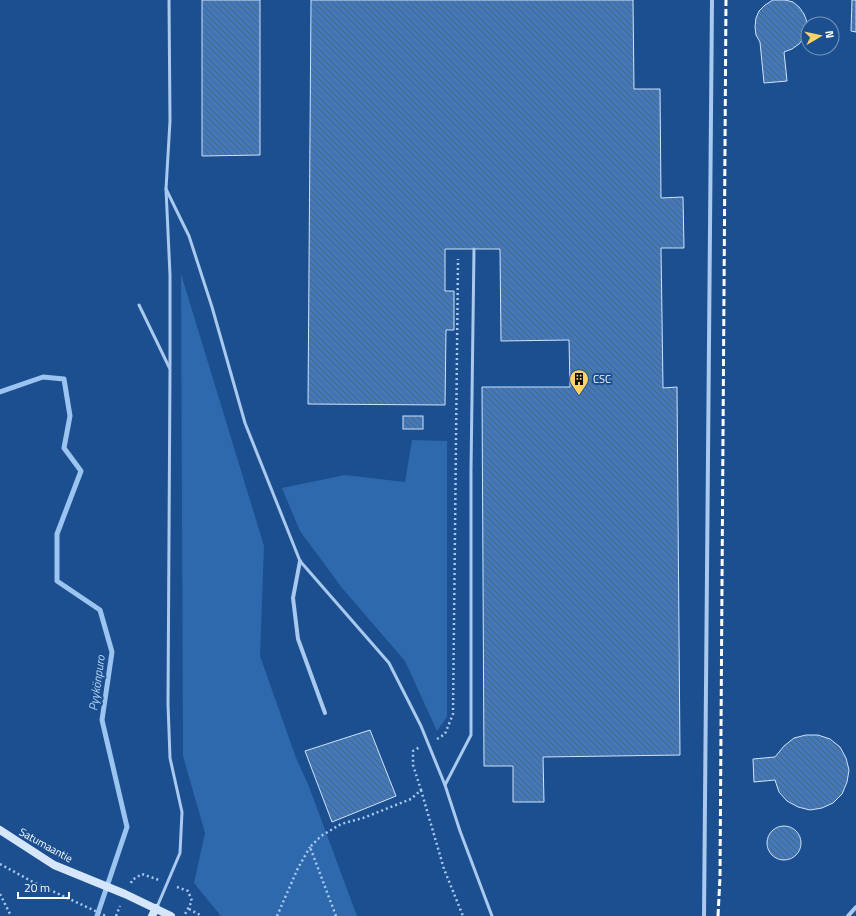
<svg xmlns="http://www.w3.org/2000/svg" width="856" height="916" font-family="'Titillium Web',sans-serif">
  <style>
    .green { fill: #2e69ad }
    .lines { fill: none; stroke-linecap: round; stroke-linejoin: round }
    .stream { stroke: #9cc4f0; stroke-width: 5 }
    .building { fill: url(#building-back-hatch); stroke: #cfe3fa }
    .path { stroke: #a9c9ee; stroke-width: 2.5; stroke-dasharray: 2 3; stroke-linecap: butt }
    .lane { stroke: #a9c9ee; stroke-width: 3 }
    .street { stroke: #a9c9ee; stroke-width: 4 }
    .secondary { stroke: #d6e6fa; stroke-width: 8 }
    .rail { stroke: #fff; stroke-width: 3; stroke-dasharray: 7 3; stroke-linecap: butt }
    .labels { text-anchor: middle; stroke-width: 4; stroke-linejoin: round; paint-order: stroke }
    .poi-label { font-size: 11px; fill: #fff; stroke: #1b4f8f; text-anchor: start }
    .street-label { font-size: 11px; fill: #fff; stroke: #1b4f8f }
    .water-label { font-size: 12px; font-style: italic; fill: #b5d3f5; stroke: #1b4f8f }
  </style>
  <defs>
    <pattern id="building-back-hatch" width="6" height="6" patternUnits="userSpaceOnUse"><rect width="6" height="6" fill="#4478b7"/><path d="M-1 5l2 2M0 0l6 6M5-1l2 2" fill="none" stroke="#486282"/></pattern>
  </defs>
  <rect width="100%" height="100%" fill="#1b4f8f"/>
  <!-- green -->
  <g class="green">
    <path d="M181 274 264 546 260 656 296 758 308 784 357 916H221L194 883 205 833 183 756Z"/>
    <path d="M412 440 447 441V717L437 731 405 661 342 588 300 531 282 488 345 475 405 482Z"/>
  </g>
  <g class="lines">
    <!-- stream -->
    <path class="stream" d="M0 392 43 377 64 379 70 416 64 448 81 471 57 534V581L100 610 112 652 102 720 127 827 97 916"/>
  </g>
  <!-- building -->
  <g class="building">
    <path d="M202 0H260V155L202 156Z"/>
    <path d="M311 0H633L634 89H660L661 198 683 197 684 248H661L663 388 677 387 680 755 543 757 544 802H513V766H484L482 387H570L569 340 501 341 500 249H445V291H454V330H446L445 405 308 404Z"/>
    <path d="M773 0H785L793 2 799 7 804 14 807 22 806 30 804 38 799 44 792 49 784 52 787 81 764 83 760 42 756 35 755 27 756 18 759 11 765 5Z"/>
    <path d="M852 0H856V32L851 31Z"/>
    <rect x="403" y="416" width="20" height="13"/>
    <path d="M370 730 396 796 332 822 305 751Z"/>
    <path d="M806 735H818L830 739 840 747 846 758 849 770 847 782 842 794 833 803 822 808 810 810 798 807 787 801 779 792 775 780 754 782 753 759 775 757 784 746 794 738Z"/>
    <circle cx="784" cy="843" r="17"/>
  </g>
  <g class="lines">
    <!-- path -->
    <g class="path">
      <path d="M437 739 445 734 453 714 458 259"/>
      <path d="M421 790 444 869 463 916"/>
      <path d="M0 864 33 882 106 916"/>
      <path d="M131 883 132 880 142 874 159 880"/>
      <path d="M177 887 188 891 192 901 184 916"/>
      <path d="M0 894 11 916"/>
      <path d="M189 909 202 916"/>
      <path d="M116 916 120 906"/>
      <path d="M277 916 298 868 310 847"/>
      <path d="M336 916 310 847 321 836 341 824 363 818 411 799 421 790 413 765V751L420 747"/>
    </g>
    <!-- lane -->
    <g class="lane">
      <path d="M169 0 170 121 166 189 170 275V367"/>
      <path d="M166 189 189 236 212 307 245 423 300 561 389 663 421 726 445 785 460 831 492 916"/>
      <path d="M139 305 170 369 168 704 170 758 182 812 180 853 157 907"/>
      <path d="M445 785 471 735V471L474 249"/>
    </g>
    <!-- street -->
    <g class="street">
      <path d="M300 561 293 598 298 639 325 713"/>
      <path d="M704 916 712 0"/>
      <path d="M848 916 856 907"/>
    </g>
    <!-- secondary -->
    <g class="secondary">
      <path d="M0 830 54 865 125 894 171 916"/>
      <path d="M152 916 156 908"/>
    </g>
    <!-- rail -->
    <path class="rail" d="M718 916 720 877 726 0"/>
  </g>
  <!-- icons -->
  <defs>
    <symbol id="building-pin" viewBox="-11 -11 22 30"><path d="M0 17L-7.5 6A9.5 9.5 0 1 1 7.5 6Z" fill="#ffd166" stroke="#1b4f8f"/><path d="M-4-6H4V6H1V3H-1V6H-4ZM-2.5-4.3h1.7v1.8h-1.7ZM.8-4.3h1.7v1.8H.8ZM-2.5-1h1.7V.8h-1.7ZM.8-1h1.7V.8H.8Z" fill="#111"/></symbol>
  </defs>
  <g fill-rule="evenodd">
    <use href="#building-pin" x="568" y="368" width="22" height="30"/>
  </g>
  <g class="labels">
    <!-- poi labels -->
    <g class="poi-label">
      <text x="593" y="383">CSC</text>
    </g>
    <!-- street labels -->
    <g class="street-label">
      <text transform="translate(46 845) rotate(29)" y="4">Satumaantie</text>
    </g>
    <!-- water labels -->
    <g class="water-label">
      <text transform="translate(97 683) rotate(-82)" y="4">Pyykönpuro</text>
    </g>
  </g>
  <!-- north arrow -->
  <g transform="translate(820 36) rotate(81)"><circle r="19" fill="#1b4f8f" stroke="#7695bc"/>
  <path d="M0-3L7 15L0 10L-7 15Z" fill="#ffd166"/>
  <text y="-6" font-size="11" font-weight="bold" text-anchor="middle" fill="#ffffff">N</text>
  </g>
  <!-- scale -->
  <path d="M18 892v6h51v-6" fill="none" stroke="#ffffff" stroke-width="2"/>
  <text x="24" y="892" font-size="12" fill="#ffffff" stroke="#1b4f8f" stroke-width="3" paint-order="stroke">20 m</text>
</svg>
